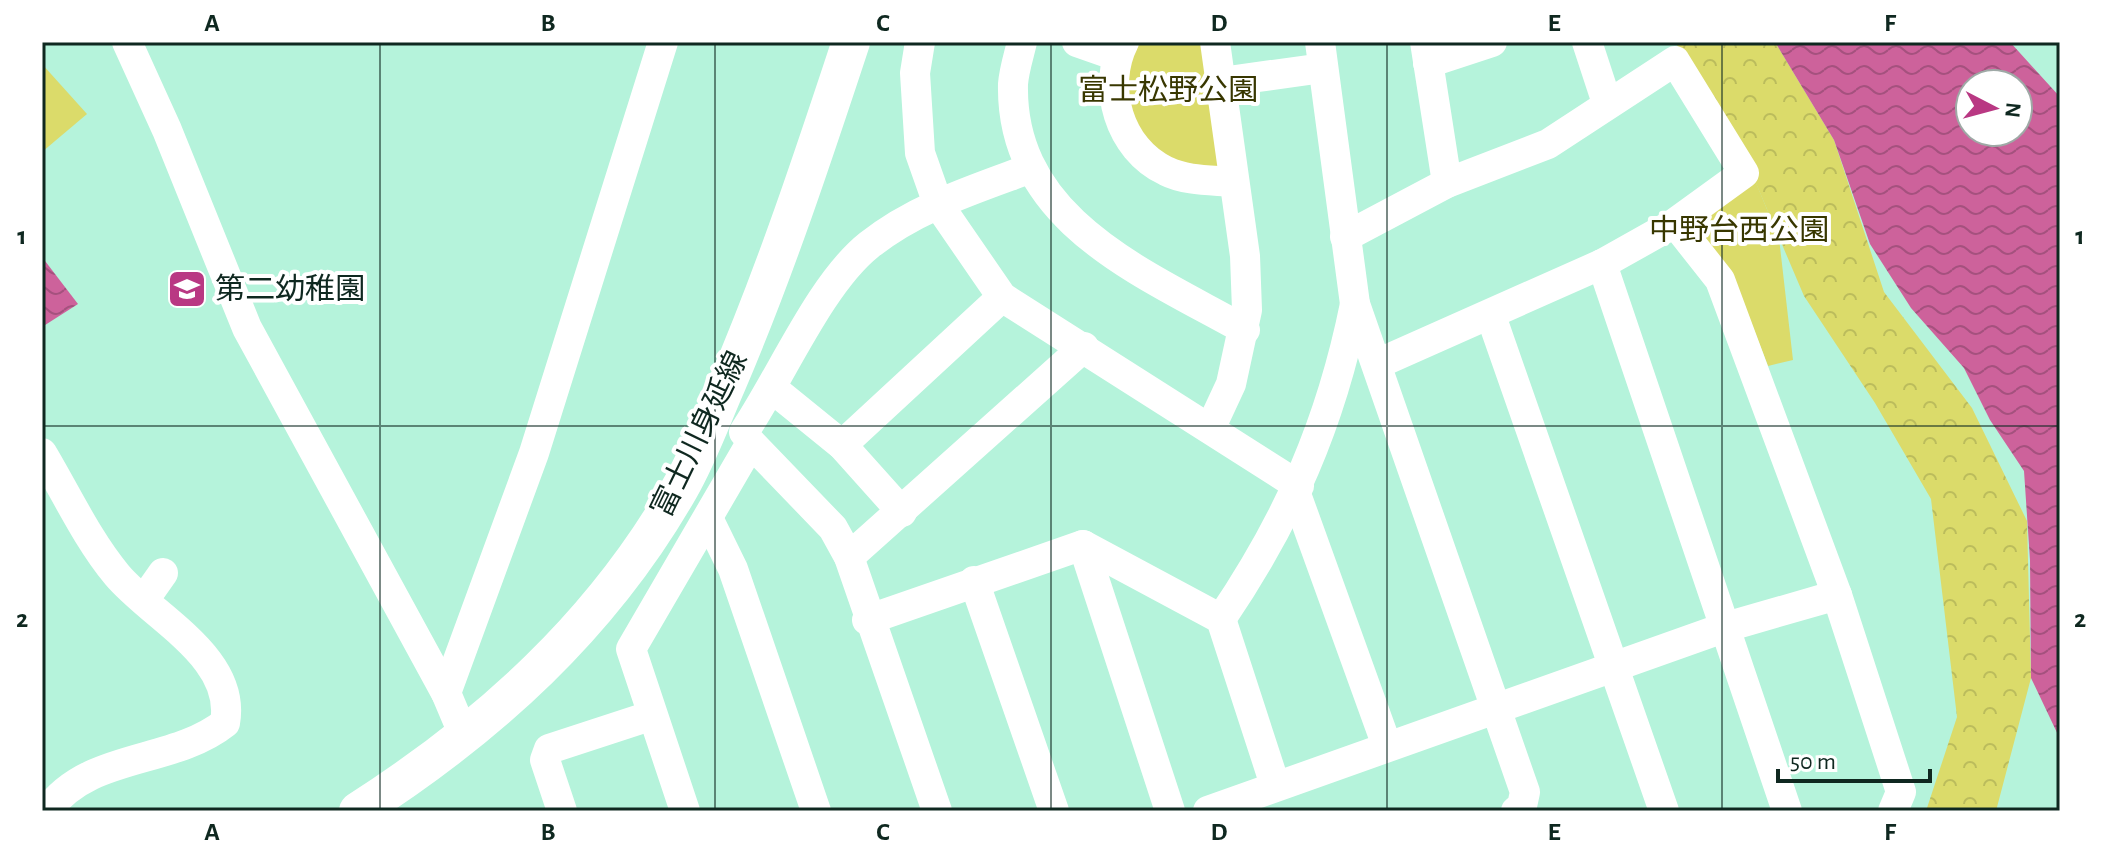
<svg xmlns="http://www.w3.org/2000/svg" width="2102" height="853" font-family="'Alegreya Sans','Noto Sans JP',sans-serif">
  <style>
    .green { fill: #dbdb6a }
    .forest { fill: url(#forest-crowns) }
    .water { fill: url(#water-waves); fill-rule: evenodd }
    .lines { fill: none; stroke-linecap: round; stroke-linejoin: round }
    .minor { stroke: #fff; stroke-width: 30 }
    .major { stroke: #fff; stroke-width: 38 }
    .grid { fill: none; stroke: #0f2820; stroke-width: 2; stroke-opacity: 0.55 }
    .labels { text-anchor: middle; stroke-width: 8; stroke-linejoin: round; paint-order: stroke }
    .park-label { font-size: 30px; fill: #383700; stroke: #fff }
    .poi-label { font-size: 30px; fill: #0f2820; stroke: #fff; text-anchor: start }
    .street-label { font-size: 30px; fill: #0f2820; stroke: #fff }
    .neatline { fill: none; stroke: #0f2820; stroke-width: 3 }
    .grid-label { font-size: 26px; text-anchor: middle; font-weight: bold; fill: #0f2820 }
  </style>
  <defs>
    <pattern id="forest-crowns" width="20" height="18" patternUnits="userSpaceOnUse" patternTransform="scale(2)"><rect width="20" height="18" fill="#dbdb6a"/><path d="M2 6a3 3 0 1 1 6 0M12 15a3 3 0 1 1 6 0" fill="none" stroke="#bbbc5c"/></pattern>
    <pattern id="water-waves" width="16" height="10" patternUnits="userSpaceOnUse" patternTransform="scale(2)"><rect width="16" height="10" fill="#cd629b"/><path d="M0 5q4-4 8 0t8 0" fill="none" stroke="#a5517e"/></pattern>
  </defs>
  <rect width="100%" height="100%" fill="#b5f3db"/>
  <!-- green -->
  <g class="green">
    <path d="M1132 42H1208L1225 173 1185 170 1130 131 1124 55Z"/>
    <path d="M42 64 87 114 42 152Z"/>
    <path d="M1754 178 1779 238 1793 360 1768 366 1734 278 1686 224Z"/>
  </g>
  <!-- forest -->
  <path class="forest" d="M1675 42H1775L1834 140 1884 292 1972 408 2027 521 2031 678 1996 811H1926L1957 717 1931 499 1875 403 1804 296 1743 153Z"/>
  <!-- water -->
  <g class="water">
    <path d="M1775 42H2010L2060 97V739L2031 678 2030 560 2024 471 1990 420 1964 368 1911 308 1870 244 1834 140ZM1970 84H2018V132H1970Z"/>
    <path d="M42 257 78 304 42 327Z"/>
  </g>
  <g class="lines">
    <!-- minor -->
    <g class="minor">
      <path d="M127 42 167 130 247 328 446 693 465 738"/>
      <path d="M920 42 915 73 920 153 938 204 1002 297 1299 486"/>
      <path d="M1022 42C1019 55 1014 70 1013 84 1010 221 1144 273 1245 330"/>
      <path d="M1077 42 1117 56"/>
      <path d="M1124 42C1101 87 1119 149 1166 171 1186 181 1211 180 1233 182"/>
      <path d="M1320 42 1355 304 1525 792 1522 806 1516 811"/>
      <path d="M1425 42 1447 183"/>
      <path d="M1587 42 1607 103"/>
      <path d="M1428 63 1492 42"/>
      <path d="M1221 82 1323 68"/>
      <path d="M1675 223 1720 280 1837 595 1901 792 1893 811"/>
      <path d="M1345 237 1447 183 1548 144 1675 61 1744 173 1675 223 1602 264 1377 364"/>
      <path d="M1602 264 1787 811"/>
      <path d="M1491 316 1664 811"/>
      <path d="M773 389 842 445 902 512"/>
      <path d="M1211 427 1231 384 1247 310 1245 256 1215 42"/>
      <path d="M744 432C781 377 820 284 869 245 915 208 975 189 1029 169"/>
      <path d="M842 445 1002 297"/>
      <path d="M42 453C66 493 87 539 117 575 153 618 237 657 225 723 172 765 89 752 47 811"/>
      <path d="M1296 494 1387 746"/>
      <path d="M709 520 733 569 816 811"/>
      <path d="M1083 545 1170 811"/>
      <path d="M849 557 1084 347"/>
      <path d="M974 581 1054 811"/>
      <path d="M144 600 163 573"/>
      <path d="M1221 619C1289 519 1331 423 1355 304"/>
      <path d="M867 620 1083 545 1221 619 1275 785"/>
      <path d="M446 693 534 453 663 42"/>
      <path d="M562 811 545 760 549 749 650 716"/>
      <path d="M685 811 631 649 751 443 833 528 849 557 937 811"/>
      <path d="M1208 811 1726 627 1837 595"/>
    </g>
    <!-- major -->
    <path class="major" d="M358 811C489 727 602 625 680 488 699 455 712 418 727 384 775 272 813 157 851 42"/>
  </g>
  <!-- grid -->
  <path class="grid" d="M380 42V811M715 42V811M1051 42V811M1387 42V811M1722 42V811M42 426H2060"/>
  <!-- icons -->
  <defs>
    <symbol id="school-square" viewBox="-11 -11 22 22"><rect x="-9" y="-9" width="18" height="18" rx="4" fill="#b93883" stroke="#fff"/><path d="M0-5L7-2L0 1L-7-2ZM-4 1L0 2.5L4 1V4Q0 6-4 4Z" fill="#fff"/></symbol>
  </defs>
  <g fill-rule="evenodd">
    <use href="#school-square" x="165" y="267" width="44" height="44"/>
  </g>
  <g class="labels">
    <!-- park labels -->
    <g class="park-label">
      <text x="1168" y="100">富士松野公園</text>
      <text x="1739" y="240">中野台西公園</text>
    </g>
    <!-- poi labels -->
    <g class="poi-label">
      <text x="215" y="299">第二幼稚園</text>
    </g>
    <!-- street labels -->
    <g class="street-label">
      <text transform="translate(699 434) rotate(-64)" y="10">富士川身延線</text>
    </g>
  </g>
  <!-- border -->
  <rect width="2102" height="853" fill="none" stroke="#ffffff" stroke-width="88"/>
  <!-- north arrow -->
  <g transform="translate(1994 108) rotate(96)"><circle r="38" fill="#ffffff" stroke="#9fa9a6" stroke-width="2"/>
  <path d="M0-6L14 30L0 20L-14 30Z" fill="#b93883"/>
  <text y="-12" font-size="22" font-weight="bold" text-anchor="middle" fill="#0f2820">N</text>
  </g>
  <!-- scale -->
  <path d="M1778 769v12h152v-12" fill="none" stroke="#0f2820" stroke-width="4"/>
  <text x="1790" y="769" font-size="24" fill="#0f2820" stroke="#ffffff" stroke-width="6" paint-order="stroke">50 m</text>
  <rect x="44" y="44" width="2014" height="765" class="neatline"/>
  <g class="grid-label">
    <text x="212" y="31">A</text>
    <text x="548" y="31">B</text>
    <text x="883" y="31">C</text>
    <text x="1219" y="31">D</text>
    <text x="1554" y="31">E</text>
    <text x="1890" y="31">F</text>
    <text x="22" y="244">1</text>
    <text x="2080" y="244">1</text>
    <text x="22" y="627">2</text>
    <text x="2080" y="627">2</text>
    <text x="212" y="840">A</text>
    <text x="548" y="840">B</text>
    <text x="883" y="840">C</text>
    <text x="1219" y="840">D</text>
    <text x="1554" y="840">E</text>
    <text x="1890" y="840">F</text>
  </g>
</svg>
